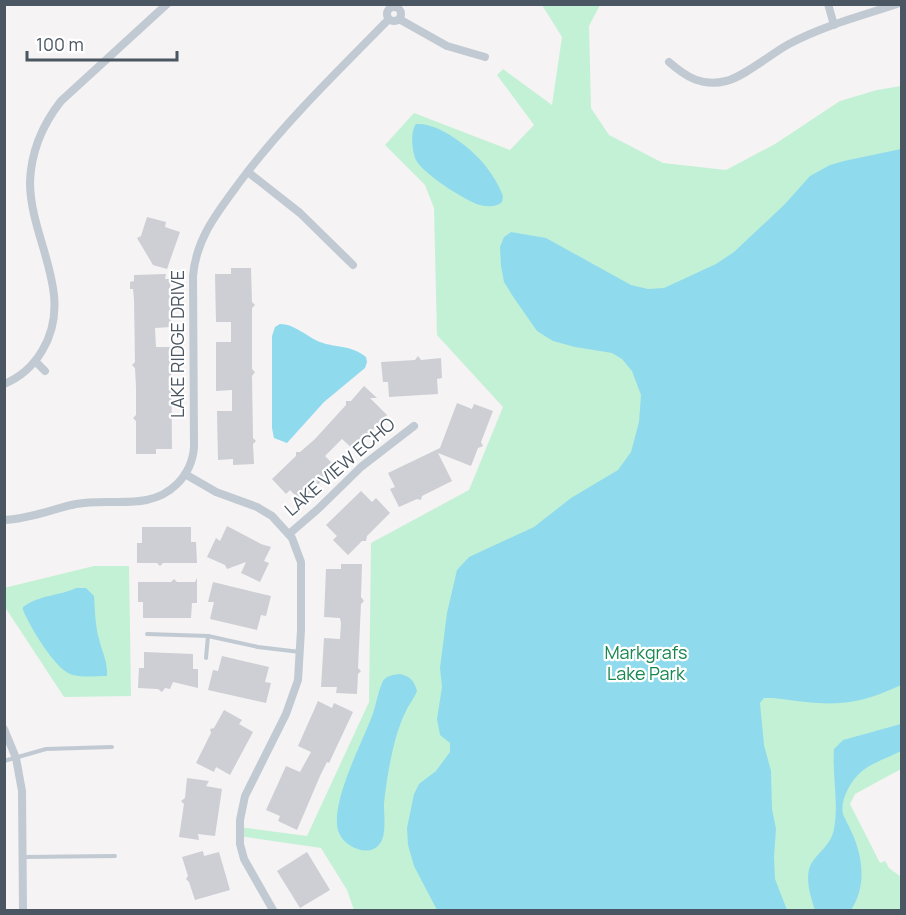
<svg xmlns="http://www.w3.org/2000/svg" width="906" height="915" font-family="Manrope,sans-serif">
  <style>
    .green { fill: #c3f1d5 }
    .water { fill: #90daee }
    .building { fill: #cdcfd5 }
    .lines { fill: none; stroke-linecap: round; stroke-linejoin: round }
    .lane { stroke: #c1cad2; stroke-width: 4 }
    .street { stroke: #c1cad2; stroke-width: 8 }
    .labels { text-anchor: middle; stroke-width: 4.5; stroke-linejoin: round; paint-order: stroke }
    .street-label { font-size: 18px; fill: #4a5661; stroke: #fff }
    .park-label { font-size: 18px; fill: #17864f; stroke: #fff }
  </style>
  <rect width="100%" height="100%" fill="#f5f3f3"/>
  <!-- green -->
  <g class="green">
    <path d="M542 5H600L589 26 591 108 609 135 663 163 726 170 775 144 840 101 877 90 901 86V769L855 794 850 804 880 863 885 861 889 868 901 877V910H354L347 890 321 848 239 836V827L307 836 369 702 371 543 469 490 503 407 437 335 434 208 425 185 385 145 414 113 510 150 534 125 497 75 503 69 552 105 562 37Z"/>
    <path d="M94 566H129L131 696 64 697 5 607 4 588Z"/>
  </g>
  <!-- water -->
  <g class="water">
    <path d="M416 124C441 122 480 154 492 175 497 182 500 189 503 196L502 202C497 207 488 207 480 205 467 202 422 173 416 160 412 151 410 132 416 124Z"/>
    <path d="M901 149V685C850 709 827 705 773 698H764L760 703 764 745 771 771 772 809 776 829 774 857 775 879 787 910H437L414 866 408 845 407 828 414 794 419 784 436 771 450 752V743L440 735 437 719 442 687 440 668 447 613 457 570 469 557 534 527 571 498 618 470 631 452 639 422 641 395 632 371 622 359 612 353 575 347 553 341 537 331 514 298 504 282 501 266 500 247 504 237 511 232 546 238 631 285 648 289 664 288 716 264 734 252 785 204 810 176 830 165 844 161Z"/>
    <path d="M280 324C295 324 307 337 320 342 336 348 352 345 366 357L367 362 365 368 324 402 287 443 274 438 272 428V336L275 327Z"/>
    <path d="M76 588H86L94 596C95 610 95 625 99 639 102 652 108 662 107 676 96 676 80 678 70 674 54 667 30 627 23 610V607C39 595 59 596 76 588Z"/>
    <path d="M399 674C410 676 414 680 417 691 414 699 409 704 406 711 397 729 393 748 389 768 387 780 385 792 384 804 384 815 386 830 382 840 373 860 345 848 339 833 328 807 362 743 372 716 376 707 378 690 383 681 386 676 393 675 399 674Z"/>
    <path d="M901 724V751C888 758 867 764 857 776 849 784 840 802 843 814 845 820 849 825 851 831 863 856 867 886 851 910H815C811 898 804 877 811 864 819 851 831 845 834 829 839 803 832 775 834 749L843 740Z"/>
  </g>
  <!-- building -->
  <g class="building">
    <path d="M147 217 166 222 165 227 180 232 167 269 153 265 137 238 141 236Z"/>
    <path d="M231 268H251L252 302 255 305 252 308V369L255 372 252 376 253 438 256 441 253 444 254 464 233 465V459L218 460 217 411H232V390L216 391V342H231V322H216L215 274H231Z"/>
    <path d="M166 274 165 279H170L171 327 155 328 156 347H171L172 449H156V454H136V421L133 418 136 415V387L135 368 132 365 135 362 134 300 133 289H130V282L134 281V275Z"/>
    <path d="M418 356 421 360 441 358 442 378 437 379 438 394 389 397 388 382H383L381 362 415 360Z"/>
    <path d="M364 386 377 398H370L387 415 354 450 342 439 325 456 336 467 301 501 290 490 286 494 272 479 296 456V452H300L315 439 346 405V401H351Z"/>
    <path d="M457 403 472 409 474 404 493 411 481 442 483 446 478 448 471 466 438 453 452 481 422 496 421 500 417 499 399 507 390 489 395 487 388 473 440 448Z"/>
    <path d="M361 491 372 502 376 498 390 513 367 536 366 541H362L348 555 333 540 337 536 326 525Z"/>
    <path d="M227 526 261 544 271 547 264 561 269 563 260 582 241 573 246 562 227 569 225 565 207 557 216 538 220 541Z"/>
    <path d="M142 527H191V542H196L197 563H163L160 566 157 563H137V543H142Z"/>
    <path d="M341 564H362L361 597 364 601 361 604 358 668 361 671 358 674 357 694 336 693 337 687H321L324 638 340 639 341 623 340 618 324 617 326 569H341Z"/>
    <path d="M197 578V603H192L191 618H143V602H138V582H171L174 579 177 582H195Z"/>
    <path d="M213 582 271 596 266 616 261 615 257 630 210 619 214 602H208Z"/>
    <path d="M144 652 193 654V669H198V688L173 682 170 689 165 688 162 692 158 689 138 688 139 668H144Z"/>
    <path d="M222 656 269 667 265 682 271 683 266 703 208 690 213 670 218 671Z"/>
    <path d="M318 701 332 708 334 703 353 712 329 763 327 762 320 776 297 830 278 821 280 816 266 810 286 766 300 772 311 752 298 746Z"/>
    <path d="M224 710 242 720 239 724 253 732 230 775 216 767 214 772 196 763 211 733 210 729 214 728Z"/>
    <path d="M187 778 209 781 206 786 222 789 215 836 198 834 199 840 179 837 184 804 181 801 185 798Z"/>
    <path d="M203 851 204 856 219 852 230 890 195 900 189 882 186 879 188 876 182 857Z"/>
    <path d="M307 852 330 890 300 908 277 871Z"/>
  </g>
  <g class="lines">
    <!-- lane -->
    <g class="lane">
      <path d="M147 634 208 636 258 647 300 652"/>
      <path d="M206 658 208 636"/>
      <path d="M4 761 46 749 112 747"/>
      <path d="M23 857 115 856"/>
    </g>
    <!-- street -->
    <g class="street">
      <path d="M828 4 834 25"/>
      <circle cx="394" cy="14" r="7"/>
      <path d="M399 19 447 46 485 57"/>
      <path d="M669 62C686 77 702 87 726 81 744 77 772 53 789 44 823 26 861 16 897 4"/>
      <path d="M248 172 300 213 353 265"/>
      <path d="M36 362 45 371"/>
      <path d="M4 384C21 377 33 366 42 351 76 295 30 240 30 182 31 152 43 124 61 101L167 4"/>
      <path d="M185 474 216 492 257 507 272 516 292 538 301 562V630L298 680 286 714 245 796 240 820V844L244 859 273 910"/>
      <path d="M4 520C30 519 52 509 76 504 111 497 149 512 177 484 187 474 193 461 194 447L193 276C196 237 220 209 242 179 286 121 338 71 389 19"/>
      <path d="M289 534 318 509 361 467 414 426"/>
      <path d="M4 729 16 758 22 791 23 910"/>
    </g>
  </g>
  <g class="labels">
    <!-- street labels -->
    <g class="street-label">
      <text transform="translate(178 344) rotate(-90)" y="6">LAKE RIDGE DRIVE</text>
      <text transform="translate(340 467) rotate(-41)" y="6">LAKE VIEW ECHO</text>
    </g>
    <!-- park labels -->
    <g class="park-label">
      <text x="646" y="659">Markgrafs<tspan x="646" dy="21">Lake Park</tspan></text>
    </g>
  </g>
  <!-- border -->
  <rect width="906" height="915" fill="none" stroke="#4a5661" stroke-width="12"/>
  <!-- scale -->
  <path d="M27 51v9h150v-9" fill="none" stroke="#4a5661" stroke-width="3"/>
  <text x="36" y="51" font-size="18" fill="#4a5661" stroke="#ffffff" stroke-width="4.5" paint-order="stroke">100 m</text>
</svg>
